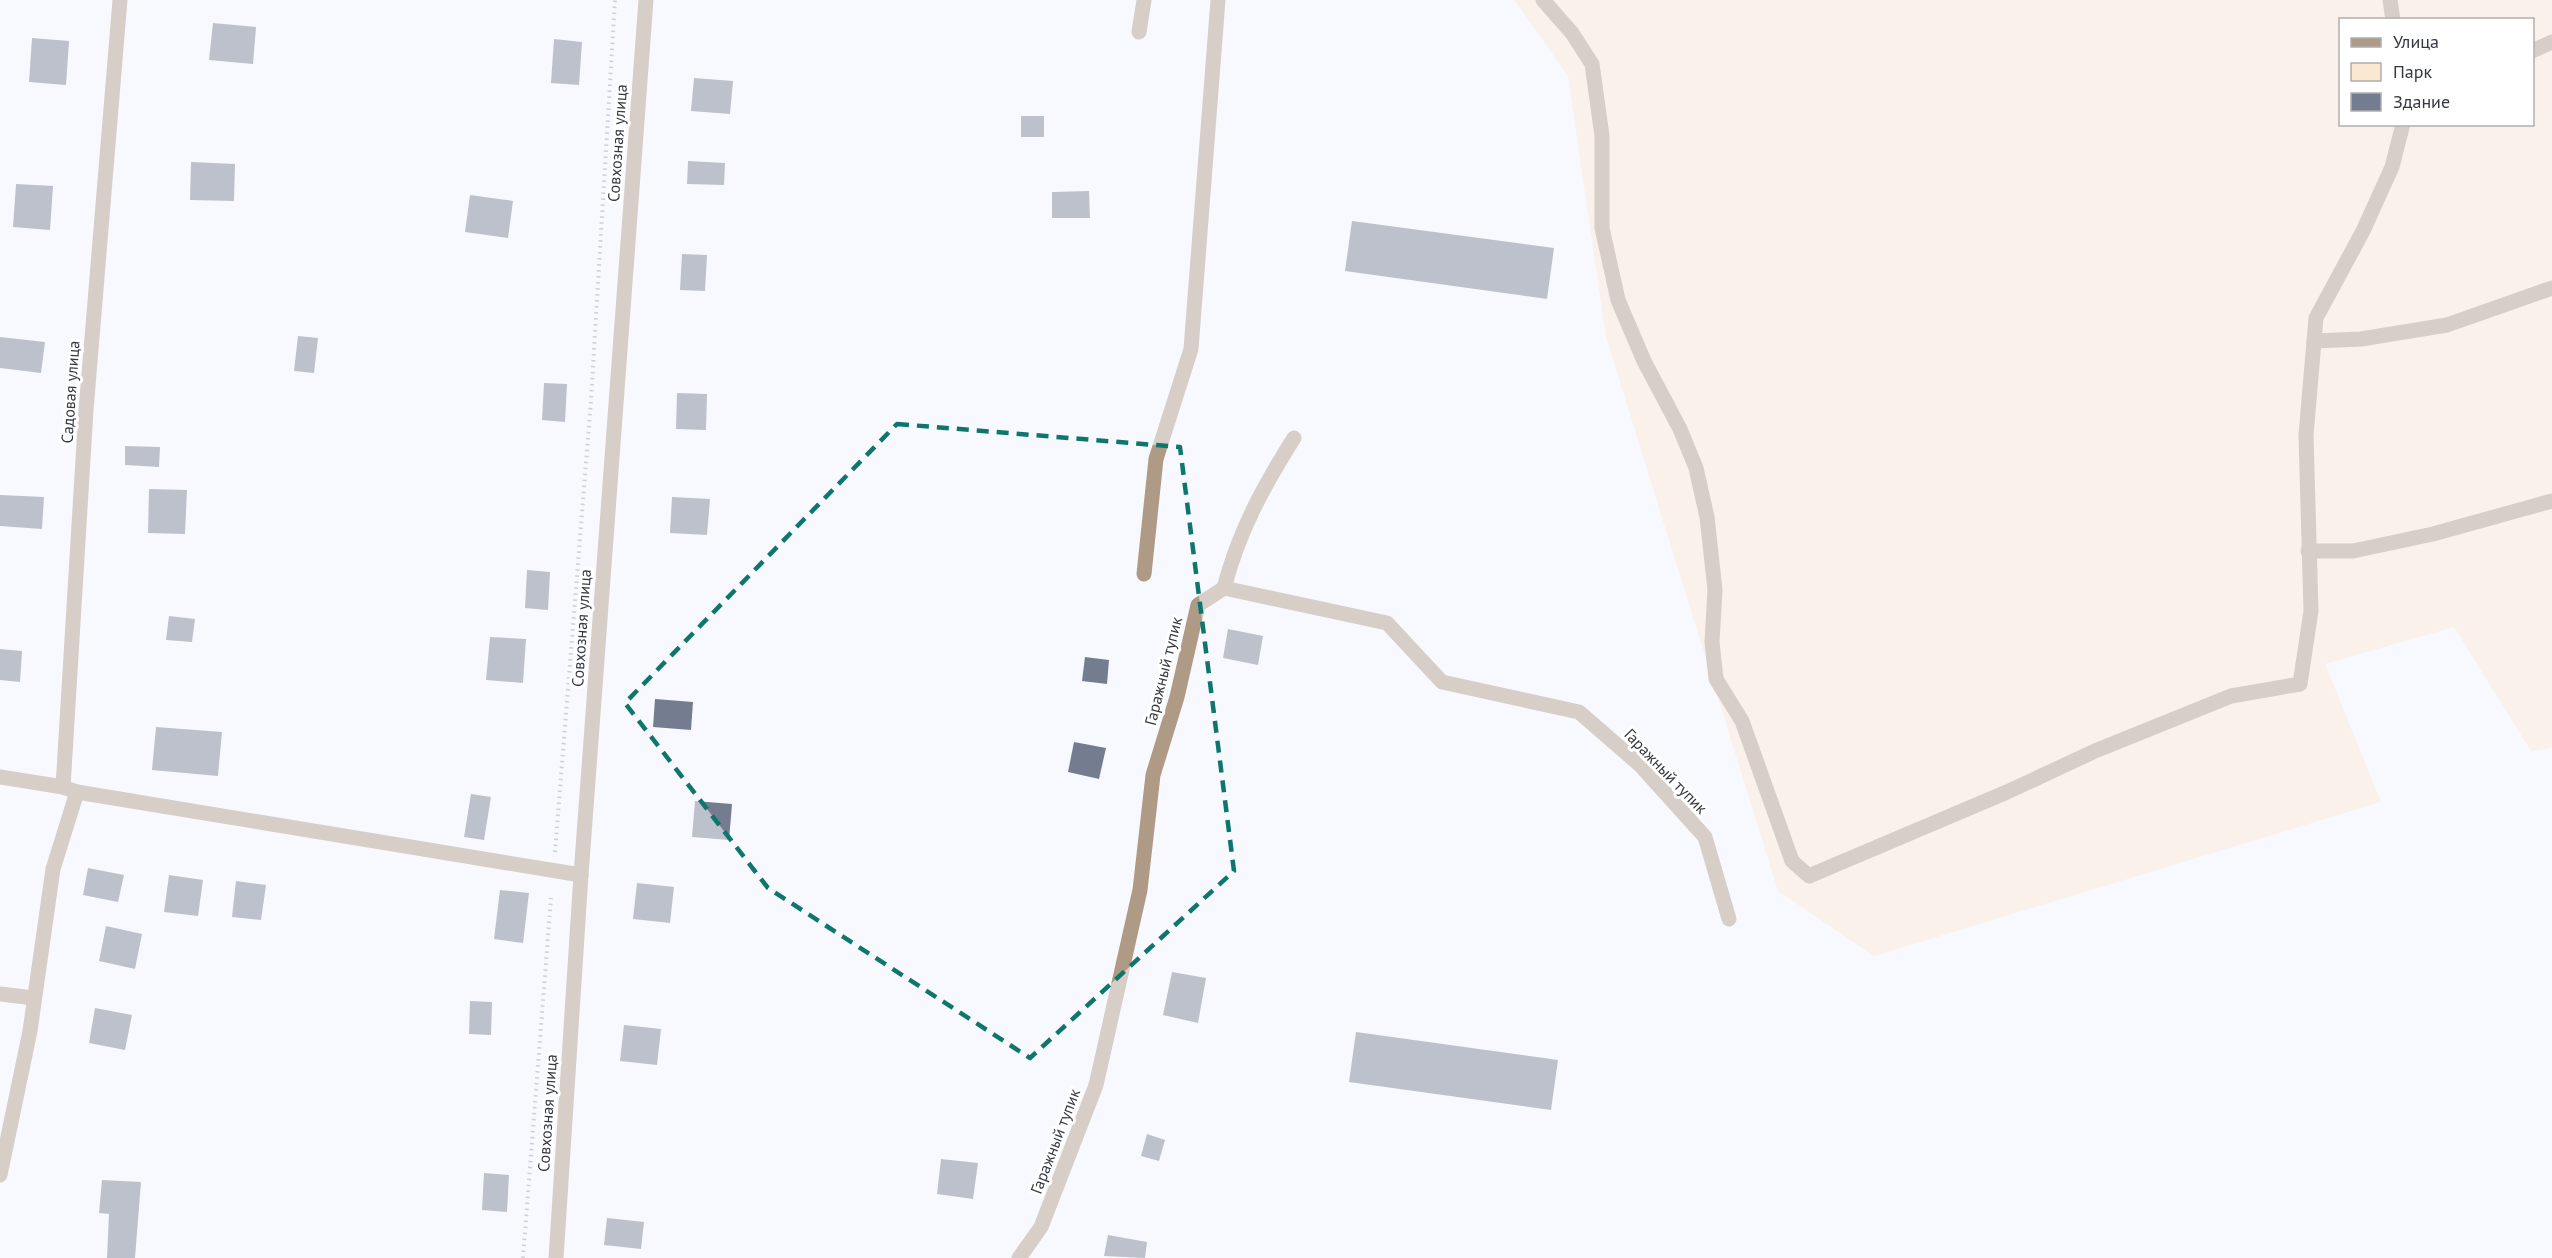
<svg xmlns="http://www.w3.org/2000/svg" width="2552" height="1258" font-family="'PT Sans',sans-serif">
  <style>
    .green { fill: #fbe7d2; fill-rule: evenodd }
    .building { fill: #747d8f }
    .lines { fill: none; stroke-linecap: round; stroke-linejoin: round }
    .path { stroke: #999ca3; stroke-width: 4; stroke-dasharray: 1.5 4.5; stroke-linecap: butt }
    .minor { stroke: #ae9a85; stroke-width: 15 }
    .marked { fill: none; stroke: #0f766e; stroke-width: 4.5; stroke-dasharray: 12 8; stroke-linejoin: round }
    .labels { text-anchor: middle; stroke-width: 6; stroke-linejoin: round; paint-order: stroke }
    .street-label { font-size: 16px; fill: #353841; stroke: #fff }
  </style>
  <rect width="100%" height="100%" fill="#f7f9fe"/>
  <!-- green -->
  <path class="green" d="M1514 0H2552V748L2531 751 2454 627 2325 664 2381 802 1874 956 1778 891 1606 337 1568 76ZM2340 20H2532V124H2340Z"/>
  <!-- building -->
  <g class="building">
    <path d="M213 23 256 27 253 64 209 60Z"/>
    <path d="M32 38 69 41 66 85 29 82Z"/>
    <path d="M554 39 582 42 579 85 551 83Z"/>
    <path d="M694 78 733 81 730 114 691 111Z"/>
    <rect x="1021" y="116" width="23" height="21"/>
    <path d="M688 161 725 163 724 185 687 184Z"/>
    <path d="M191 162 235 164 234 201 190 200Z"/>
    <path d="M16 184 53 186 50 230 13 227Z"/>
    <path d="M1089 191 1090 218H1052V192Z"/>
    <path d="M470 195 513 201 508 238 465 232Z"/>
    <path d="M1352 221 1554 248 1547 299 1345 271Z"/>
    <path d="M682 254 707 255 705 291 680 290Z"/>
    <path d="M298 336 318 338 314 373 294 371Z"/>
    <path d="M0 337 45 342 41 373 0 368Z"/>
    <path d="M544 383 567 384 565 422 542 420Z"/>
    <path d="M677 393 707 394 706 430 676 429Z"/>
    <path d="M125 446 160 447 159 467 125 465Z"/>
    <path d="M149 489 187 490 185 534 148 533Z"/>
    <path d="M0 495 44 497 42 529 0 526Z"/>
    <path d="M672 497 710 499 707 535 670 533Z"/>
    <path d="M527 570 550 572 548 610 525 608Z"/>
    <path d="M169 616 195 619 192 642 166 640Z"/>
    <path d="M1228 629 1263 636 1258 665 1223 658Z"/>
    <path d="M490 637 526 639 523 683 486 680Z"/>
    <path d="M0 649 22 651 20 682 0 680Z"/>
    <path d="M1085 657 1109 660 1107 684 1082 681Z"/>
    <path d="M655 699 693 702 691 730 653 727Z"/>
    <path d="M156 727 222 732 218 776 152 770Z"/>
    <path d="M1074 742 1106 748 1099 779 1068 772Z"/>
    <path d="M471 794 491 797 484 840 464 837Z"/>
    <path d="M695 801 732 804 729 840 692 837Z"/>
    <path d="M88 868 124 875 118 902 83 895Z"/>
    <path d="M169 875 203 880 198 916 164 912Z"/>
    <path d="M236 881 266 885 261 920 232 917Z"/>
    <path d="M637 883 674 887 670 923 633 919Z"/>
    <path d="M500 890 529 893 523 943 494 939Z"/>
    <path d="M106 926 142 934 135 969 99 961Z"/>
    <path d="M1172 972 1206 978 1198 1023 1163 1015Z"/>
    <path d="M470 1001 492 1002 491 1035 469 1034Z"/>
    <path d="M95 1008 132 1015 125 1050 89 1043Z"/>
    <path d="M624 1025 661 1029 657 1065 620 1061Z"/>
    <path d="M1356 1032 1558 1060 1551 1110 1349 1082Z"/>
    <path d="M1147 1134 1165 1140 1159 1161 1141 1156Z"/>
    <path d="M941 1159 978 1163 973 1199 937 1194Z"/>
    <path d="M484 1173 509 1175 507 1212 482 1210Z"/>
    <path d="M102 1180 141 1182 135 1258H107L109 1214 99 1213Z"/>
    <path d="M607 1218 644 1222 641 1249 604 1245Z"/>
    <path d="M1108 1235 1147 1242 1145 1258 1104 1256Z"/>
  </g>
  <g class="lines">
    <!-- path -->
    <g class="path">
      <path d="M555 852 591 400 615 0"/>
      <path d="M523 1258 551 898"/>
    </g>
    <!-- minor -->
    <g class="minor">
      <path d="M1543 0 1572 33 1592 64 1602 136V228L1618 300 1644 361 1680 429 1696 468 1707 517 1715 590 1712 642 1716 679 1742 721 1792 861 1809 876 2007 792 2095 751 2231 696 2300 684 2311 611 2306 435 2316 318 2363 231 2392 167 2403 124"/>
      <path d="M2390 0 2393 20"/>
      <path d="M1139 32 1144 0"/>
      <path d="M2532 51 2552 42"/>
      <path d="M2314 341 2361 339 2447 325 2552 288"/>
      <path d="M2308 551H2353L2433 534 2552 501"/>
      <path d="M1144 574 1156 459 1191 349 1218 0"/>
      <path d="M1224 588C1239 531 1263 487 1294 438"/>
      <path d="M0 777 63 787 77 792 581 875"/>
      <path d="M63 787 86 410 120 0"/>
      <path d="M0 994 34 998"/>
      <path d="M0 1175 30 1031 53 869 77 792"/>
      <path d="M556 1258 581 875 646 0"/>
      <path d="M1019 1258 1041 1227 1096 1085 1140 890 1153 775 1177 697 1198 605 1224 588 1387 623 1442 682 1579 712 1640 765 1705 837 1729 919"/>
    </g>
  </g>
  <!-- marked area -->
  <path d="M0 0H2552V1258H0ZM897 424 1180 447 1234 871 1030 1058 768 888 625 703Z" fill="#f7f9fe" fill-opacity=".55" fill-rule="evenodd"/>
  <path class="marked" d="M897 424 1180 447 1234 871 1030 1058 768 888 625 703Z"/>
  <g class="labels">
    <!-- street labels -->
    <g class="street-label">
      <text transform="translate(617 143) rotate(-86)" y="6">Совхозная улица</text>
      <text transform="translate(70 392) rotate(-86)" y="6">Садовая улица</text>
      <text transform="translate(581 628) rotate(-86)" y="6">Совхозная улица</text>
      <text transform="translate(1163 671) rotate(-76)" y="6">Гаражный тупик</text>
      <text transform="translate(1666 771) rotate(46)" y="6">Гаражный тупик</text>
      <text transform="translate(547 1113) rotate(-86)" y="6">Совхозная улица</text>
      <text transform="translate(1055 1141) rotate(-69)" y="6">Гаражный тупик</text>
    </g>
  </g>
  <!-- legend -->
  <rect x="2339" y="18" width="195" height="108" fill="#ffffff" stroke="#aeafb3" stroke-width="1.5"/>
  <rect x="2351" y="38" width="30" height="9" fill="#ae9a85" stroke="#aeafb3" stroke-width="1.5"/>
  <text x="2393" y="48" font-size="18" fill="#353841">Улица</text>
  <rect x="2351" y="63" width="30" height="18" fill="#fbe7d2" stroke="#aeafb3" stroke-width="1.5"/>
  <text x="2393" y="78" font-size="18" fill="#353841">Парк</text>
  <rect x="2351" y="93" width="30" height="18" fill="#747d8f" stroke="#aeafb3" stroke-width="1.5"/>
  <text x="2393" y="108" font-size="18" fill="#353841">Здание</text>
</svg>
